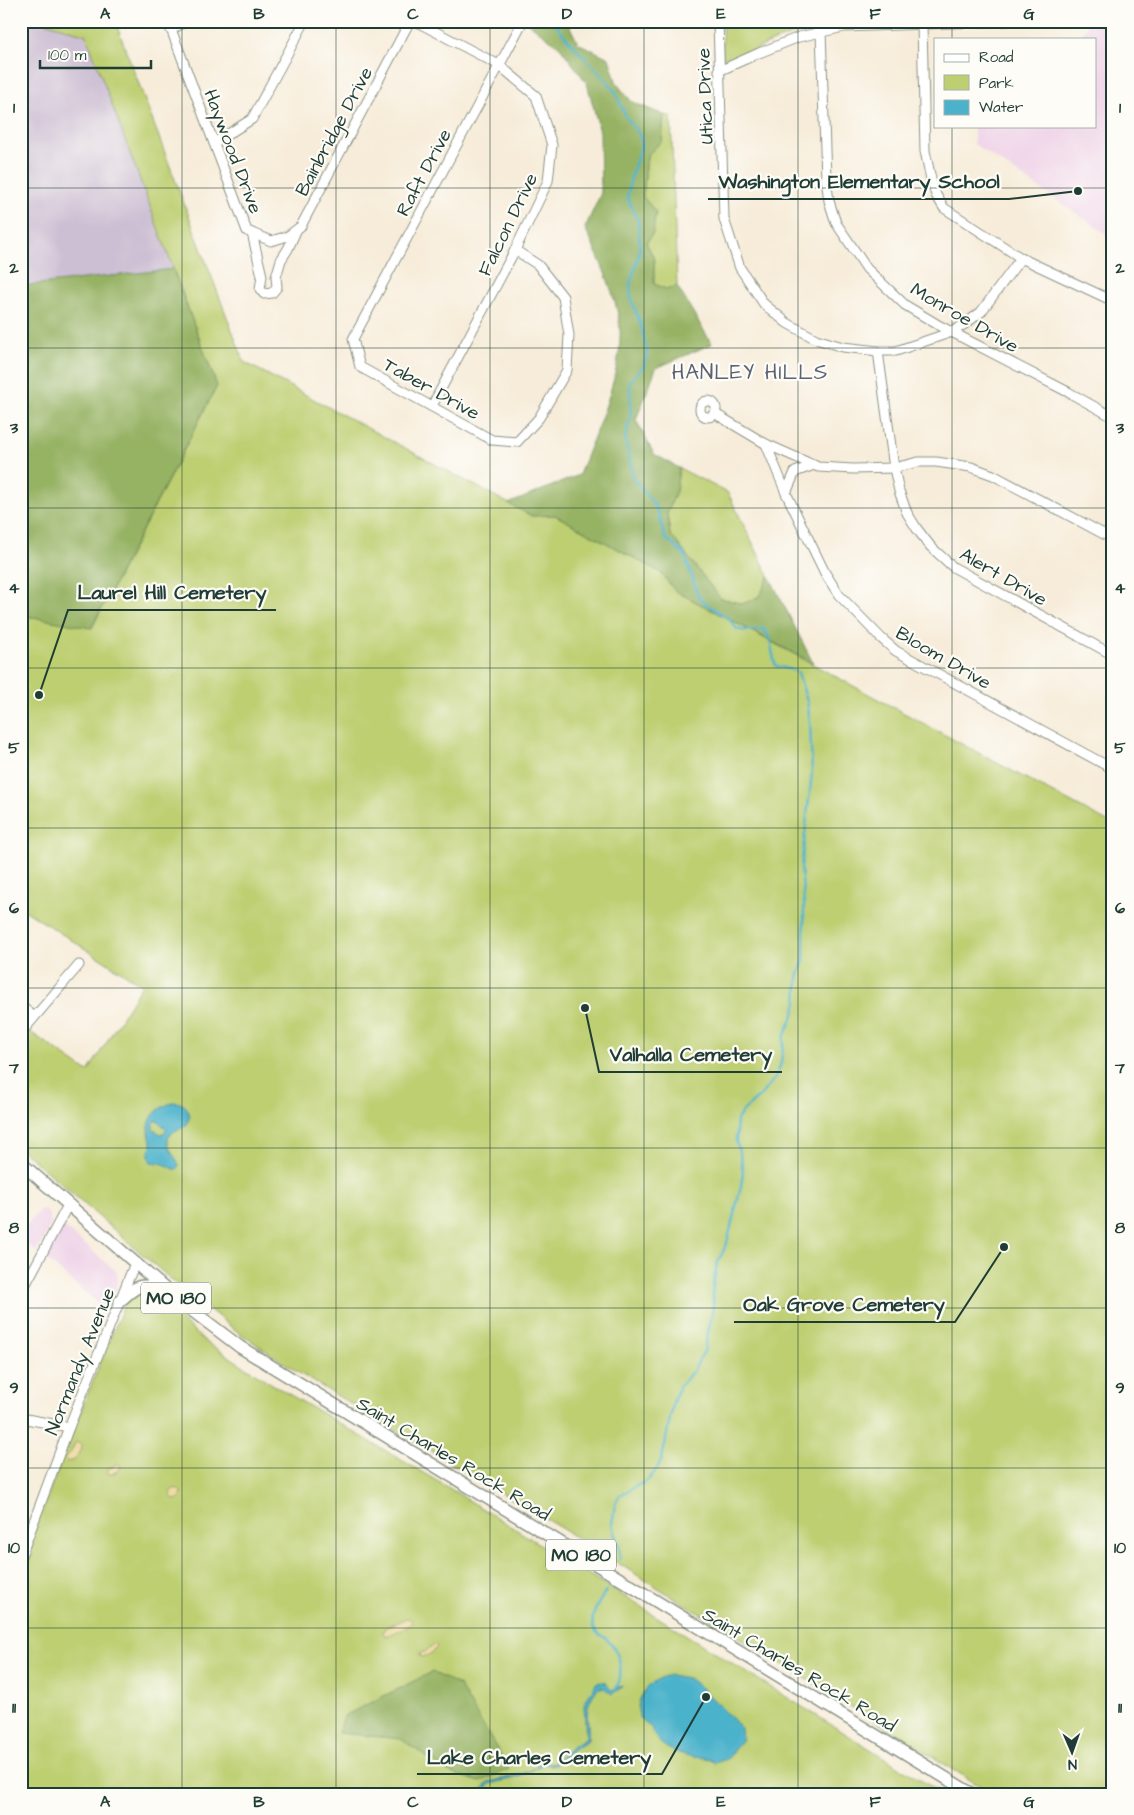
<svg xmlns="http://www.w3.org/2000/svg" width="1134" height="1815" font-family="'Architects Daughter',sans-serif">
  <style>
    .built { fill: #eed0e7 }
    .industrial { fill: #ccbed3 }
    .green { fill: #becf72; stroke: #6e8653 }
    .forest { fill: #96b264; stroke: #5a784c }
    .sand { fill: #eeda9e; stroke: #868c69 }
    .water { fill: #4cb2cb; stroke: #367880; fill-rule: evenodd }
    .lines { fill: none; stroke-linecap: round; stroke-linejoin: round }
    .stream { stroke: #4cb2cb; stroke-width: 2.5 }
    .minor-casing { stroke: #8b9486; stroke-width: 11 }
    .major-casing { stroke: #8b9486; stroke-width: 14 }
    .minor { stroke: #fff; stroke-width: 9 }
    .major { stroke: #fff; stroke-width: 11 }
    .grid { fill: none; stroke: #1f3d34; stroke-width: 1; stroke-opacity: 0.55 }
    .labels { text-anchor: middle; stroke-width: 4.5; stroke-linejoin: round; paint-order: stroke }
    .shield { fill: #fdfcf7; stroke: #62766e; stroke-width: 1 }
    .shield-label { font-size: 18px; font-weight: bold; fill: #1f3d34 }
    .street-label { font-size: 19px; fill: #1f3d34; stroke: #fdfcf7 }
    .quarter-label { font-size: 21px; letter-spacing: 1px; fill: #5c6370; stroke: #fdfcf7 }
    .leader { fill: none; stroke: #1f3d34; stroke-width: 2 }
    .callout-dot { fill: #1f3d34; stroke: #fdfcf7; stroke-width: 2 }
    .callout-label { font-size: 20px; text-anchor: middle; font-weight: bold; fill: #1f3d34; stroke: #fdfcf7; stroke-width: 4.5; stroke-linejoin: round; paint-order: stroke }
    .neatline { fill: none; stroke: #1f3d34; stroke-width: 2 }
    .grid-label { font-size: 16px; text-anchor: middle; font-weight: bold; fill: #1f3d34 }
  </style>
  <rect width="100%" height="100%" fill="#fdfcf7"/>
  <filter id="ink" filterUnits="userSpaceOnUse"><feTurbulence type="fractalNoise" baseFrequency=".02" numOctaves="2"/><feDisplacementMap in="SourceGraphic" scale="10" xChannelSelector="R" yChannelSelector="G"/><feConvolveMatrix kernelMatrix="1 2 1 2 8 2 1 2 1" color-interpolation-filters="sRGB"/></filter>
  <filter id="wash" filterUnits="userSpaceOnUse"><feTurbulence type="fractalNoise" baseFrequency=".0096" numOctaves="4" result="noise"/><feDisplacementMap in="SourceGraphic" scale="20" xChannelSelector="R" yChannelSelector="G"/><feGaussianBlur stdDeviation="1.12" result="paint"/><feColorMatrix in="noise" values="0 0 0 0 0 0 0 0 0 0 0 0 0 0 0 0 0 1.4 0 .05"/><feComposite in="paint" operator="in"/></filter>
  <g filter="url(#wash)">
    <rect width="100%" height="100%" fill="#f7ecd9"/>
    <!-- built -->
    <g class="built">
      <path d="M1090 21H1113V238L974 144V126H1095V39H1078Z"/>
      <path d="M41 1209 49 1214 51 1224 36 1252 21 1239V1232Z"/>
      <path d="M65 1228 117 1272 118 1281 108 1312 45 1258 57 1234Z"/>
    </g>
    <!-- industrial -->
    <path class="industrial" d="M21 21H41L86 35 173 269 21 286Z"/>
    <!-- green -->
    <g class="green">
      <path d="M41 21H115L244 362 532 516 555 515 660 572 676 591 1113 825V1794H993L564 1530 299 1373 238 1332 174 1282 21 1149V1039L29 1031 88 1072 142 985 21 908V615L92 628 217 386 86 35Z"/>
      <path d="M722 21H866C832 23 796 31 765 45 752 51 739 61 726 64L723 58Z"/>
      <path d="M664 115 671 116 677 286 666 289 654 284V258L646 243 653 233 643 197 647 156 662 141Z"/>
      <path d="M679 468 728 493 769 576 760 596 743 604 720 598 670 534 667 513 676 491Z"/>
      <path d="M134 1291H149L206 1342 277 1387 449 1488 943 1794H21V1564L86 1398 126 1300Z"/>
    </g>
    <!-- forest -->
    <g class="forest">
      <path d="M529 21H567L578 43 609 58 617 84 632 102 664 115 662 141 647 156 643 197 656 212 653 233 646 243 654 258V284L666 289 677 286 712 344 656 368 636 420 654 454 679 468 676 491 667 513 670 534 720 598 743 604 760 596 769 576 813 663 675 591 660 572 555 515 532 516 508 504 579 475C596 429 629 363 618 314 611 283 598 256 585 228L601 193 600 132 587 83 560 47 528 23Z"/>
      <path d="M173 269 217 386 91 628 21 615V286Z"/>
      <path d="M432 1672 459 1685 509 1769 480 1782 448 1772 401 1739 338 1733 344 1716Z"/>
    </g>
    <!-- sand -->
    <g class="sand">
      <path d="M75 1443H79L82 1445 81 1451 75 1460 67 1462 66 1457 71 1452Z"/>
      <path d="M117 1464 121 1466 120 1469 112 1474H108L107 1470Z"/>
      <circle cx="176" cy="1494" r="5.5"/>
      <path d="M408 1618 412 1620 411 1624 409 1626 386 1636 384 1634 383 1632 386 1627Z"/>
      <path d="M434 1644 437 1645C436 1652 428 1656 421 1657L420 1653 425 1652Z"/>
    </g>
    <!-- water -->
    <g class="water">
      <path d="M175 1102C184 1103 188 1107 190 1116L186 1126C182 1129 176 1129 172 1133 161 1142 176 1156 179 1165L178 1168 176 1170 164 1164 151 1162C146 1155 151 1151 151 1143 151 1139 149 1136 149 1131 148 1115 160 1106 175 1102ZM157 1120 166 1129 165 1132 161 1134 153 1130V1124Z"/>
      <path d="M671 1675 688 1678 704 1690 741 1728 742 1739 727 1759 715 1763C712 1761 708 1758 705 1758 701 1757 697 1758 693 1757 674 1752 657 1748 651 1727 623 1714 645 1678 671 1675Z"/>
      <path d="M602 1682 606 1683 611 1690 622 1686 621 1688 612 1694 604 1688H598C581 1711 590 1715 588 1740L573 1749 555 1765 543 1764 520 1777 490 1784 481 1794H478L489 1782 518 1775 532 1770 540 1762 554 1763 576 1743 586 1739 584 1704 596 1683Z"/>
    </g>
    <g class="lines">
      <!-- stream -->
      <g class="stream">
        <path d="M553 21 569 41 607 81 615 91 626 117 639 134 641 140V147L632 173 627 197 638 221 640 243 639 254 630 284 631 299 641 325 647 352 644 366 631 380 630 386 631 415 625 439 634 480 652 502 658 512 665 538 684 554 699 598 705 603 729 619 737 629C746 633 754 629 763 629 773 638 771 654 776 666L793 670 798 673 807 701 810 721 812 773 801 868 804 903V960L798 977 797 1002 794 1014 784 1037 781 1063 776 1077 760 1096 742 1112 737 1120 736 1141 741 1158 743 1172 741 1186 727 1243 717 1264 713 1285V1309L704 1351 694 1370 680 1386 674 1399 662 1459 657 1469 648 1480 620 1495 615 1505 612 1524 614 1533 619 1545 620 1560"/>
        <path d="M606 1591C600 1601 590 1614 593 1627 595 1633 599 1634 604 1637 620 1649 625 1672 616 1689"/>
      </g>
    </g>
  </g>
  <g filter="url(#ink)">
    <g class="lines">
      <defs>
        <g id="minor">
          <path d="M168 21 247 231 271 241 288 236 301 226 410 21"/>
          <path d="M415 21 499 65 536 96 552 145 548 181 515 250 432 406"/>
          <path d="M718 21 724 219 740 268 764 304 787 323 816 339 843 347 878 351H896L952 332 965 324 981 312 1021 258"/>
          <path d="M922 24 925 151 931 179 936 195 944 208 1021 258 1113 301"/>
          <path d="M171 30 186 21"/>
          <path d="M821 31 826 179 829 201 836 223 867 269 905 305 940 326 1068 392 1113 417"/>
          <path d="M719 71 759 53 799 37 844 27 1008 21"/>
          <path d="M214 143 252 119 305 21"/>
          <path d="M252 233 262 276 260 289 264 294 272 293 277 287 276 277 281 260 288 249 296 231"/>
          <path d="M515 250 538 265 563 297 569 335 567 370 539 418 517 442 492 440 360 367 353 339 523 21"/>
          <path d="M878 351 894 468 899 491 907 513 917 529 931 547 953 567 1113 655"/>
          <circle cx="708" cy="409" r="8"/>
          <path d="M714 413 766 444 818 467 853 469 894 468 918 462H936L971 467 993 475 1113 539"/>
          <path d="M766 444 786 493 825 573 839 595 882 639 896 651 1113 769"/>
          <path d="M786 493 795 472 814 465"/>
          <path d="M21 1006 34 1017"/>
          <path d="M21 1033 79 965"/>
          <path d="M21 1293 68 1205"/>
          <path d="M21 1418 69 1427"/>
          <path d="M21 1556 69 1427 135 1263"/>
        </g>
        <g id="major">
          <path d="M21 1163 173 1296 240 1347 972 1794"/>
          <path d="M120 1301C139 1283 140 1284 165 1290"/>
        </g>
      </defs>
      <!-- minor casing -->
      <use href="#minor" class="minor-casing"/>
      <!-- major casing -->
      <use href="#major" class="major-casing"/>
      <!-- minor -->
      <use href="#minor" class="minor"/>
      <!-- major -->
      <use href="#major" class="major"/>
    </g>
  </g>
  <!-- grid -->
  <path class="grid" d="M182 21V1794M336 21V1794M490 21V1794M644 21V1794M798 21V1794M952 21V39M952 126V1794M21 188H1113M21 348H1113M21 508H1113M21 668H1113M21 828H1113M21 988H1113M21 1148H1113M21 1308H1113M21 1468H1113M21 1628H1113"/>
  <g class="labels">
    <!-- shield labels -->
    <g class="shield">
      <rect x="141" y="1282.5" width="70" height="31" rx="4"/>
      <rect x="546" y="1539.5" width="70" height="31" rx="4"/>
    </g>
    <g class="shield-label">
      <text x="176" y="1304">MO 180</text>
      <text x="581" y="1561">MO 180</text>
    </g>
    <!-- street labels -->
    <g class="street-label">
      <text transform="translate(704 96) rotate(-92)" y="7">Utica Drive</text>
      <text transform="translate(333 131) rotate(-62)" y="7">Bainbridge Drive</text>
      <text transform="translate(234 151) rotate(69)" y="7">Haywood Drive</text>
      <text transform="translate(423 172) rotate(-62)" y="7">Raft Drive</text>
      <text transform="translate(507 224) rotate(-64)" y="7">Falcon Drive</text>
      <text transform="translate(965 317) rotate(30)" y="7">Monroe Drive</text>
      <text transform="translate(432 388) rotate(29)" y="7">Taber Drive</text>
      <text transform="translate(1004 576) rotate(30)" y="7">Alert Drive</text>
      <text transform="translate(944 657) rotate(30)" y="7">Bloom Drive</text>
      <text transform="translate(79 1361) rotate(-68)" y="7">Normandy Avenue</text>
      <text transform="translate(454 1458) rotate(31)" y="7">Saint Charles Rock Road</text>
      <text transform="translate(800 1669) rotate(31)" y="7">Saint Charles Rock Road</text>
    </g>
    <!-- quarter labels -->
    <g class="quarter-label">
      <text x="750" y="379">HANLEY HILLS</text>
    </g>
  </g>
  <!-- callouts -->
  <path class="leader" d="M1078 191L1009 199H708M39 695L68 610H276M585 1008L599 1072H782M1004 1247L955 1322H734M706 1697L662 1774H417"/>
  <g class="callout-dot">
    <circle cx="1078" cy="191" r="5"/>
    <circle cx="39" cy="695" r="5"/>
    <circle cx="585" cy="1008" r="5"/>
    <circle cx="1004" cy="1247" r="5"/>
    <circle cx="706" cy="1697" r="5"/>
  </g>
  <g class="callout-label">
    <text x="859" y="188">Washington Elementary School</text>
    <text x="172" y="599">Laurel Hill Cemetery</text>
    <text x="691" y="1061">Valhalla Cemetery</text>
    <text x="844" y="1311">Oak Grove Cemetery</text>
    <text x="539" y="1764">Lake Charles Cemetery</text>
  </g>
  <!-- margin -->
  <rect width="1134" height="1815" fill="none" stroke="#fdfcf7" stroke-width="55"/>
  <!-- legend -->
  <rect x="934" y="38" width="162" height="90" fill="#fdfcf7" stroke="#a4b0a9"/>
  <rect x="944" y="54" width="25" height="8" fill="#ffffff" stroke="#a4b0a9"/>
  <text x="979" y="62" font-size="15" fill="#1f3d34">Road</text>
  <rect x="944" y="75" width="25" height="15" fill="#becf72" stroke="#a4b0a9"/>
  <text x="979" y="88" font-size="15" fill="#1f3d34">Park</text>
  <rect x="944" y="100" width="25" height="15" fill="#4cb2cb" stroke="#a4b0a9"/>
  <text x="979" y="112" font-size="15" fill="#1f3d34">Water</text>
  <!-- north arrow -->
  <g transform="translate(1072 1752) rotate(178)" stroke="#fdfcf7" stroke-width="4" paint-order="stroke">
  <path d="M0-4L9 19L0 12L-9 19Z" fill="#1f3d34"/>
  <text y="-8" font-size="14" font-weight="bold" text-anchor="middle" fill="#1f3d34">N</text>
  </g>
  <!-- scale -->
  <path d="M40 60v8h111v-8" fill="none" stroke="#1f3d34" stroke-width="2.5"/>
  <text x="48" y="60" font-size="15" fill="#1f3d34" stroke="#fdfcf7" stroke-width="4" paint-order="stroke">100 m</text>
  <rect x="28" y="28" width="1078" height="1760" class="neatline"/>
  <g class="grid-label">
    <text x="105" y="19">A</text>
    <text x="259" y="19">B</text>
    <text x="413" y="19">C</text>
    <text x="567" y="19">D</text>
    <text x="721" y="19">E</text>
    <text x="875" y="19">F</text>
    <text x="1029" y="19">G</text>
    <text x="14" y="113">1</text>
    <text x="1120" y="113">1</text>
    <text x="14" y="273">2</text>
    <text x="1120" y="273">2</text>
    <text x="14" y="433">3</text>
    <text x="1120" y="433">3</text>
    <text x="14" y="593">4</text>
    <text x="1120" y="593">4</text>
    <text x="14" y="753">5</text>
    <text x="1120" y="753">5</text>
    <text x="14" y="913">6</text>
    <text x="1120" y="913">6</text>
    <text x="14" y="1073">7</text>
    <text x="1120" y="1073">7</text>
    <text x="14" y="1233">8</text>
    <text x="1120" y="1233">8</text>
    <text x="14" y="1393">9</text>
    <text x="1120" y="1393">9</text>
    <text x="14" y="1553">10</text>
    <text x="1120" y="1553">10</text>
    <text x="14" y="1713">11</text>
    <text x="1120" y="1713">11</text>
    <text x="105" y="1807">A</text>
    <text x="259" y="1807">B</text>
    <text x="413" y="1807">C</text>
    <text x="567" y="1807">D</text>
    <text x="721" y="1807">E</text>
    <text x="875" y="1807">F</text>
    <text x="1029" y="1807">G</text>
  </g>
</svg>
